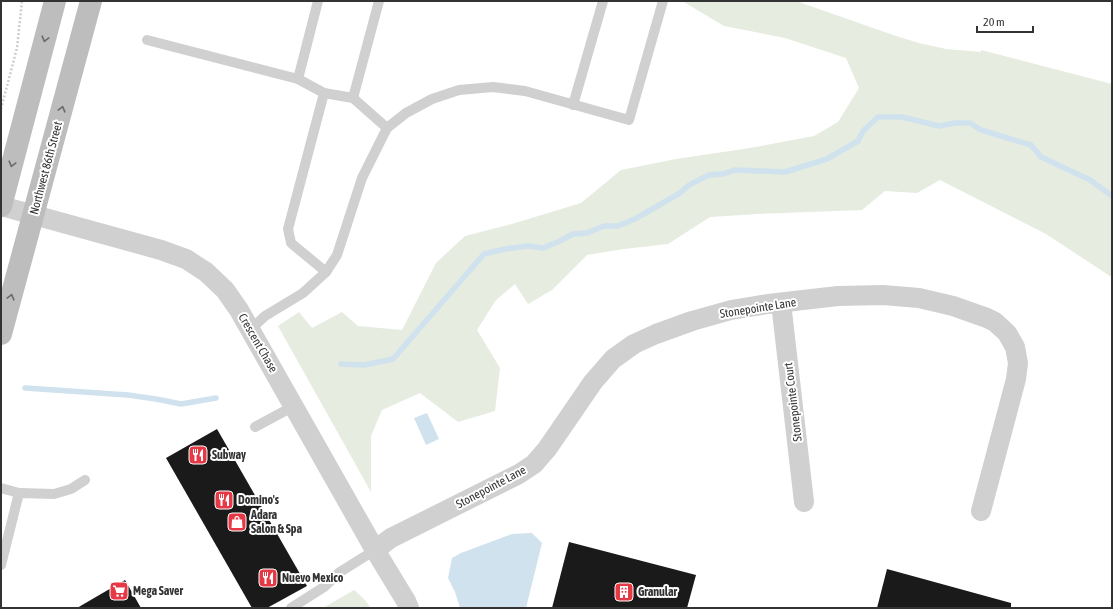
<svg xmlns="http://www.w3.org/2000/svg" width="1113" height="609" font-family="'Asap Condensed',sans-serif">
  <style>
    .green { fill: #e6ecdf }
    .water { fill: #cfe2ee }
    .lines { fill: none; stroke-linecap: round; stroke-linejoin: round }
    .stream { stroke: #cfe2ee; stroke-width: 5.5 }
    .building { fill: #1a1a1a }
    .path { stroke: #cdcdcd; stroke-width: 2.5; stroke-dasharray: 2 2; stroke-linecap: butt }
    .lane { stroke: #d0d0d0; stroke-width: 10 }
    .street { stroke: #d0d0d0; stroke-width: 20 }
    .secondary { stroke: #bdbdbd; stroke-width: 22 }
    .oneway { stroke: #6a6a6a }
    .labels { text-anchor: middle; stroke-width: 4; stroke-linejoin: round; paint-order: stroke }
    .street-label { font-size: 12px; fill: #333; stroke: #fff }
    .poi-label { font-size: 12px; font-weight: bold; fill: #333; stroke: #fff; text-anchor: start }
  </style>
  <rect width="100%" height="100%" fill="#fff"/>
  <!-- green -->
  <g class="green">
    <path d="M682 1H796L896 36 919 43 946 49 981 52V50L1112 84V277L1110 276 1046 234 940 180 917 193 885 191 862 210 758 214 710 217 668 244 624 249 587 255 552 290 528 304 515 284 496 300 477 330 500 368 495 411 458 422 420 393 382 410 371 436V492L278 326 299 312 312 328 342 312 358 326 402 330 436 263 465 236 512 224 581 203 621 170 676 159 750 148 814 136 838 122 859 88 846 58 785 38 724 26Z"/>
    <path d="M354 590 364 599 371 608H323Z"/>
  </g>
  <!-- water -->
  <g class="water">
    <path d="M427 413 439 439 426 445 414 418Z"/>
    <path d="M532 533 542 543 526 608H460L455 592 448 578 452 558 461 553 512 534Z"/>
  </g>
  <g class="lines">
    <!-- stream -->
    <g class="stream">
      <path d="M341 364 364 365 393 359 484 254 505 249 528 246 543 248 560 241 573 234 587 233 604 226H618L635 219 680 193 689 185 709 175 723 174 735 170 785 172 827 159 858 141 863 131 878 117H902L939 126 955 123H970L981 130 1031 145 1041 157 1090 180 1112 196"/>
      <path d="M25 388 128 395 156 399 181 404 216 398"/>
    </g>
  </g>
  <!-- building -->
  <g class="building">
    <path d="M217 429 307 586 267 608H252L166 458Z"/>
    <path d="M569 542 696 575 687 608H552Z"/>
    <path d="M887 569 1011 603V608H877Z"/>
    <path d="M125 580 141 608H77Z"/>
  </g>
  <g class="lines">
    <!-- path -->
    <path class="path" d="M1 109 17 48 22 1"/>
    <!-- lane -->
    <g class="lane">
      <path d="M147 40 298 79 324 93 288 229 291 243 326 272"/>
      <path d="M298 79 318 1"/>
      <path d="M324 93 353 98 387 128"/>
      <path d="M353 98 379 1"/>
      <path d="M573 105 603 1"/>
      <path d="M250 330 265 316 303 293 326 272 337 255 362 178 387 128 406 113 432 99 459 90 493 87 525 91 629 120 663 1"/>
      <path d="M255 427 294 406"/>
      <path d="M1 488 19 493"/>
      <path d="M1 565 19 493 54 494 71 489 85 480"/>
      <path d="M291 608 324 587 340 572 375 550"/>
    </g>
    <!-- street -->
    <g class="street">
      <path d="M1 206 161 250 186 259 206 272 225 290 239 310 375 550 406 601 409 608"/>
      <path d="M781 303 804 502"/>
      <path d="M375 550 391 538 519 474 534 464 547 449 593 382 613 359 634 344 656 334 692 321 731 310 768 304 838 296 883 295 919 298 953 306 987 318 995 322 1007 333 1015 347 1018 363 1016 379 981 511"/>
    </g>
    <!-- secondary -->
    <g class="secondary">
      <path d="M1 206 55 1"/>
      <path d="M1 334 91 1"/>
    </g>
  </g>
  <!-- one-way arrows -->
  <defs><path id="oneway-chevron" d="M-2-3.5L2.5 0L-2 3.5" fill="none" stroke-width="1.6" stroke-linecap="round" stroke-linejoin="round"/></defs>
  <g class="oneway">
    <use href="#oneway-chevron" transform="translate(45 39) rotate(105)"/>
    <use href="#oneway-chevron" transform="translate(62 109) rotate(-75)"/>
    <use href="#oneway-chevron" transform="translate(12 164) rotate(105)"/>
    <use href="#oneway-chevron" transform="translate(11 297) rotate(-75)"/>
  </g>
  <!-- icons -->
  <defs>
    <symbol id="restaurant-square" viewBox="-11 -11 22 22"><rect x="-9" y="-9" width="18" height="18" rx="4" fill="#e63946" stroke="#fff"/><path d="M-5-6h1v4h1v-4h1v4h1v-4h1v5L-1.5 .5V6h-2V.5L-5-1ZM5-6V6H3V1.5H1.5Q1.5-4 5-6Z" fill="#fff"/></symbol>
    <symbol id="shop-square" viewBox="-11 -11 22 22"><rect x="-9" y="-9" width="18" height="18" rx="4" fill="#e63946" stroke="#fff"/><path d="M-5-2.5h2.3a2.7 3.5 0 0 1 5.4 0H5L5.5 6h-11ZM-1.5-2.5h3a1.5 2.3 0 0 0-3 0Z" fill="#fff"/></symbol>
    <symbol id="supermarket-square" viewBox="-11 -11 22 22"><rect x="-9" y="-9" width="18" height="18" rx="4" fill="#e63946" stroke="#fff"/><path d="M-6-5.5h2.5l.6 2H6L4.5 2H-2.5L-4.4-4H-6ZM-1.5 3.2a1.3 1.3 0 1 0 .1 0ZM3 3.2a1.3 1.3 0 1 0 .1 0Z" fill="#fff"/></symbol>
    <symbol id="building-square" viewBox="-11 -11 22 22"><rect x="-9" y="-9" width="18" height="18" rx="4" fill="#e63946" stroke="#fff"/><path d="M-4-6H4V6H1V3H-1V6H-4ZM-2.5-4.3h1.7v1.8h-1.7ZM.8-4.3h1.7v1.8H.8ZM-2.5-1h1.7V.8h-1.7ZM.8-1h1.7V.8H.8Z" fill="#fff"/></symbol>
  </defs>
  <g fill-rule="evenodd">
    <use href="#restaurant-square" x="187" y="444" width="22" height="22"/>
    <use href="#restaurant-square" x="213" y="489" width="22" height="22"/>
    <use href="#shop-square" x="226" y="511" width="22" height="22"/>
    <use href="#restaurant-square" x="257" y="567" width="22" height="22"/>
    <use href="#supermarket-square" x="108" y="580" width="22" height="22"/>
    <use href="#building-square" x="613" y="581" width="22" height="22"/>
  </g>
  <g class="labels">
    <!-- street labels -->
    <g class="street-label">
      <text transform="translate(46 168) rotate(-75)" y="4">Northwest 86th Street</text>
      <text transform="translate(758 308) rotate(-9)" y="4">Stonepointe Lane</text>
      <text transform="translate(258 343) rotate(60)" y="4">Crescent Chase</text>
      <text transform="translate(793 402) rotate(-97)" y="4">Stonepointe Court</text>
      <text transform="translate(491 487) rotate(-28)" y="4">Stonepointe Lane</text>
    </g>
    <!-- poi labels -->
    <g class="poi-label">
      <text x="212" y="459">Subway</text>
      <text x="238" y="504">Domino's</text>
      <text x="251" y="519">Adara<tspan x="251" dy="14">Salon &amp; Spa</tspan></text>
      <text x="282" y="582">Nuevo Mexico</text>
      <text x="133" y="595">Mega Saver</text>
      <text x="638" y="596">Granular</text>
    </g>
  </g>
  <!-- border -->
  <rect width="1113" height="609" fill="none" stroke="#333333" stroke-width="4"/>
  <!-- scale -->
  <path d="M977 26v6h56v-6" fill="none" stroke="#333333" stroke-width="2"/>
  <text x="983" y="26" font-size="12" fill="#333333" stroke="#ffffff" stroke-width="3" paint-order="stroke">20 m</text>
</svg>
